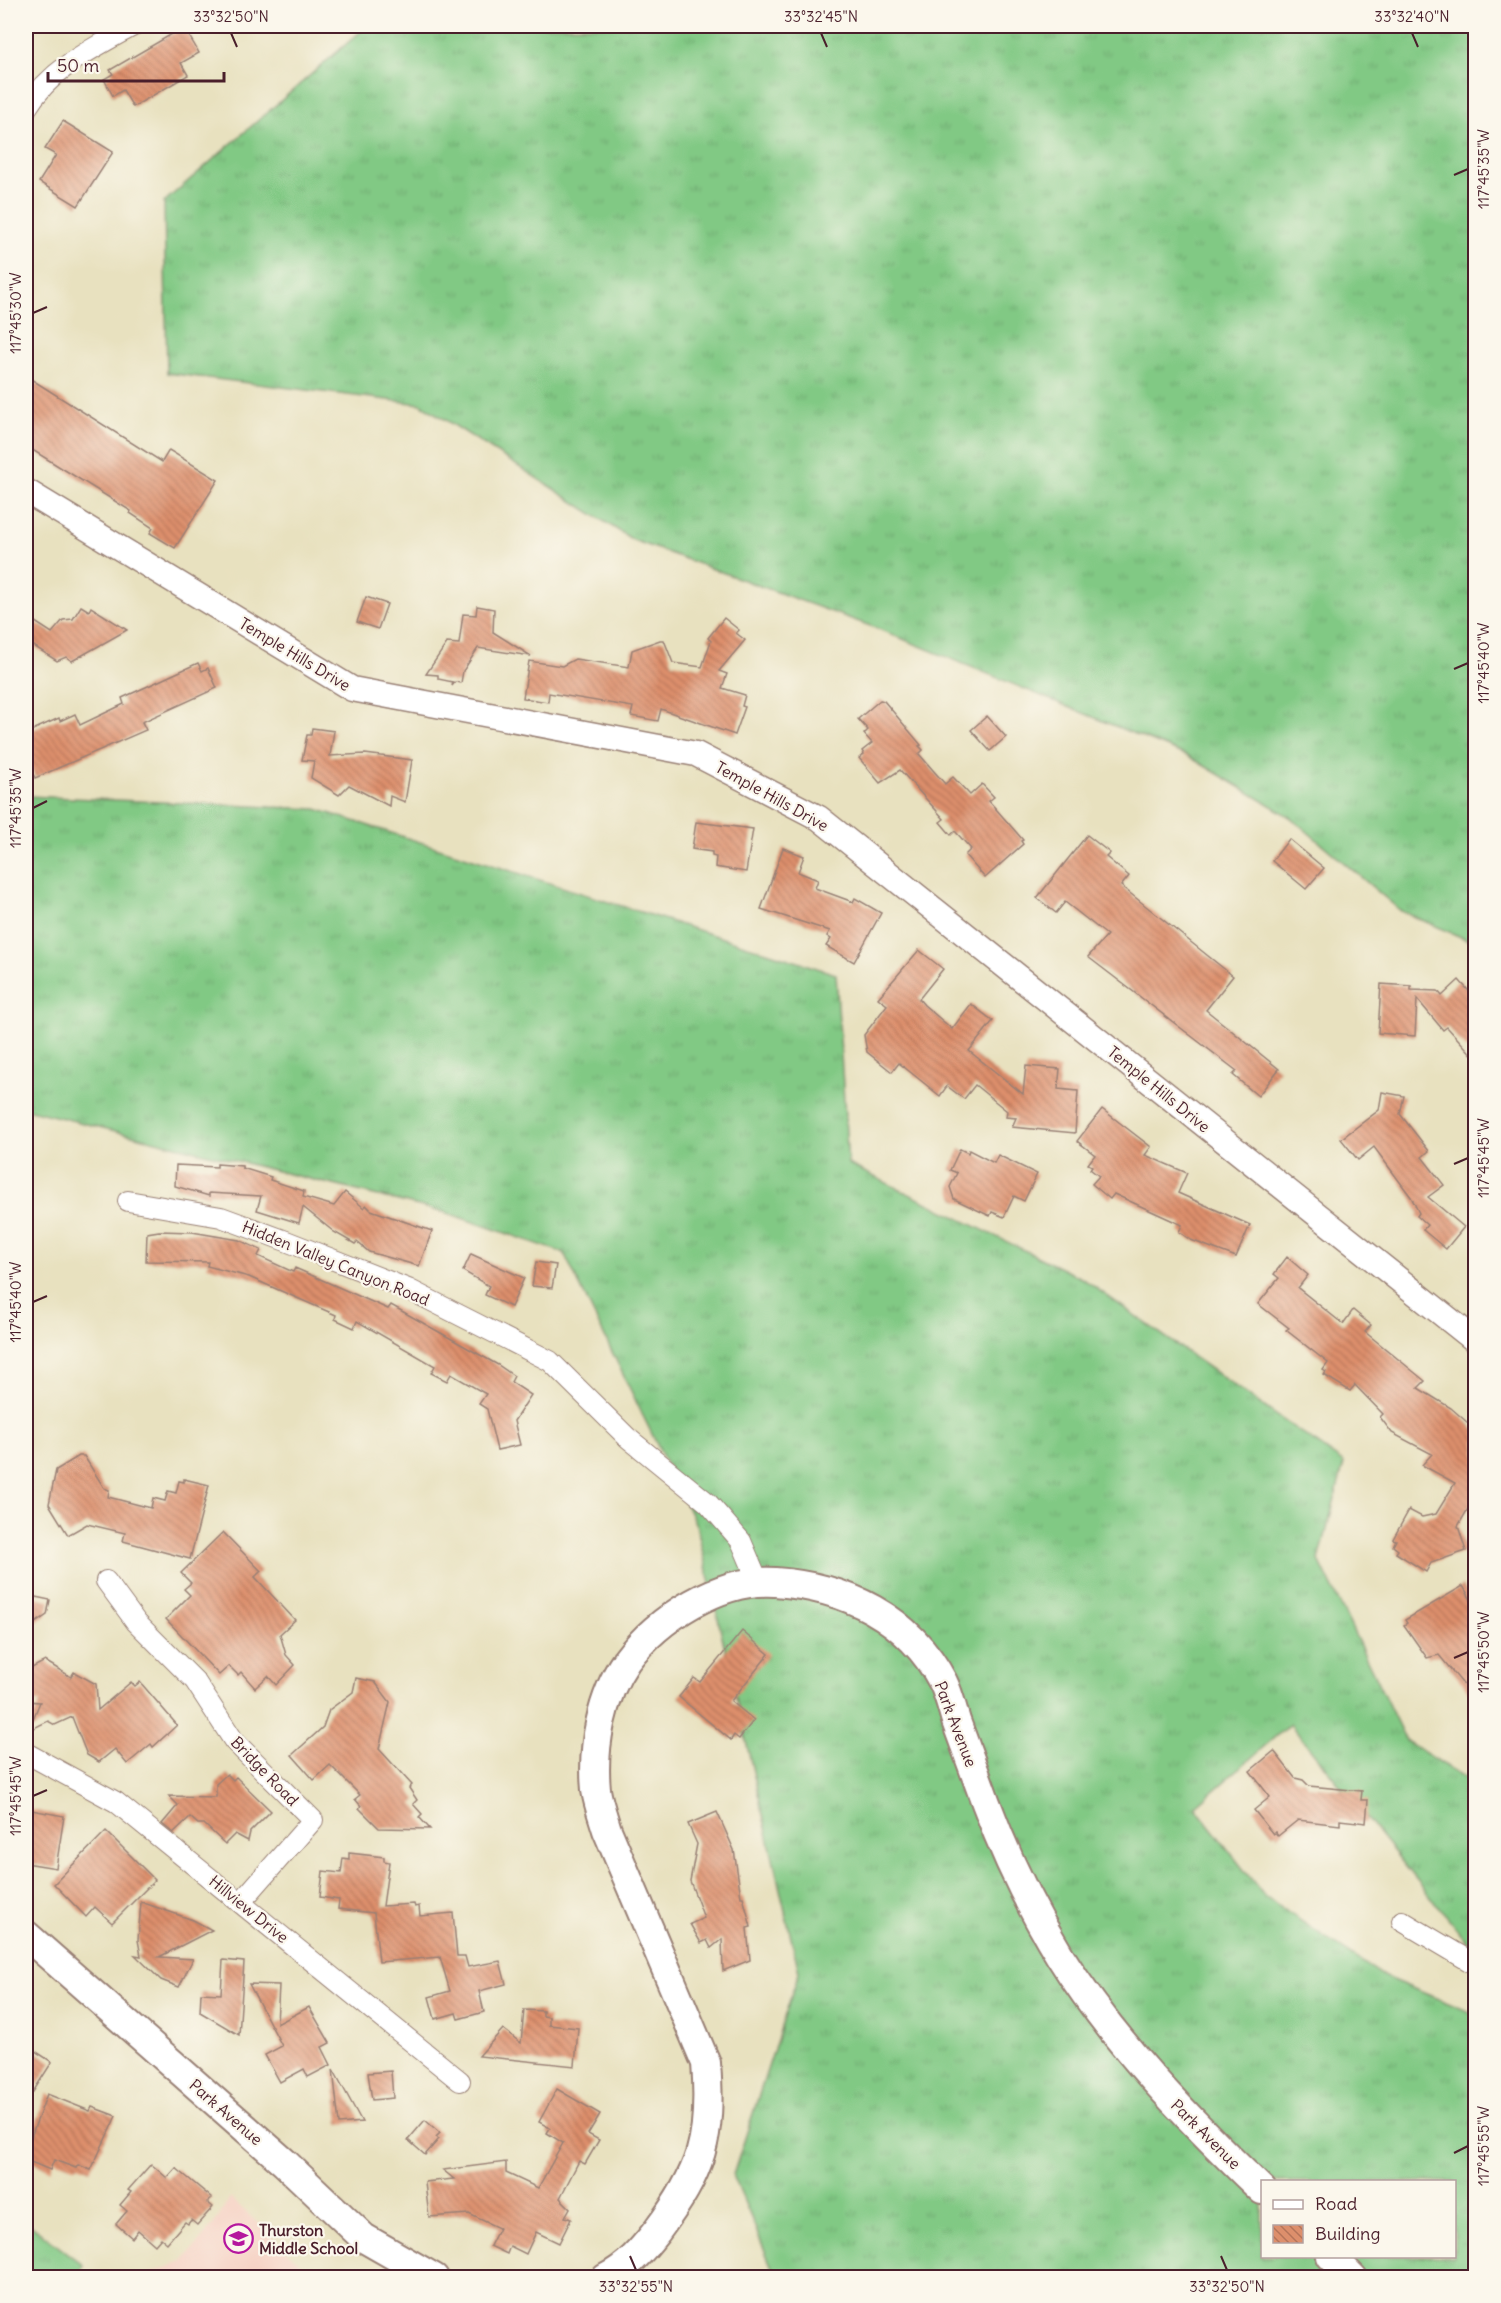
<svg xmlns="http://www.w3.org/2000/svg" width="1501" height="2303" font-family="Delius,sans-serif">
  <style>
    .built { fill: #f6d2c4 }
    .grass { fill: url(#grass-tufts); stroke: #667458; stroke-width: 1.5; fill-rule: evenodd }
    .building { fill: url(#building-back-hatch) }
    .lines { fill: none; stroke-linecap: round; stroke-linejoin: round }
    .minor-casing { stroke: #998075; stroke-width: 22 }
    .tertiary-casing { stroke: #998075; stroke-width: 27 }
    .secondary-casing { stroke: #998075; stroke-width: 32 }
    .minor { stroke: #fff; stroke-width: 20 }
    .tertiary { stroke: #fff; stroke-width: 24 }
    .secondary { stroke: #fff; stroke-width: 28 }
    .ticks { fill: none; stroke: #4a1f2b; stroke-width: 2 }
    .labels { text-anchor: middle; stroke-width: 4.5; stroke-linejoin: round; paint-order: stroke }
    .street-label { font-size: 16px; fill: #4a1f2b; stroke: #fbf7ec }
    .poi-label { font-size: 16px; font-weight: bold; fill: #4a1f2b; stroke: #fbf7ec; text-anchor: start }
    .neatline { fill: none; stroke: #4a1f2b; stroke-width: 2 }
    .ticks-label { font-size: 15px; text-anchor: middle; fill: #4a1f2b }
  </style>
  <defs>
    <pattern id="grass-tufts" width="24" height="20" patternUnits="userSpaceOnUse" patternTransform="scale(1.5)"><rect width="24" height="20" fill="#81c984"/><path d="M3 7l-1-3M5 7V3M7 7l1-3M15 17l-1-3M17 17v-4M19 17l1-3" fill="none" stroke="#71ac72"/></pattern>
    <pattern id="building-back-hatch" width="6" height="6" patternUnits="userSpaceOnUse" patternTransform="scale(1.5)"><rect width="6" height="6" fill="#dd8f6c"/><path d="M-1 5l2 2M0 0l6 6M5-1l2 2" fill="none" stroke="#b57459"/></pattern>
  </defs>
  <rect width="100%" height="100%" fill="#fbf7ec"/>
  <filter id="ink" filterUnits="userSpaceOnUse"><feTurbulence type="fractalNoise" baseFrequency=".0167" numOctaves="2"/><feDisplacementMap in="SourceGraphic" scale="12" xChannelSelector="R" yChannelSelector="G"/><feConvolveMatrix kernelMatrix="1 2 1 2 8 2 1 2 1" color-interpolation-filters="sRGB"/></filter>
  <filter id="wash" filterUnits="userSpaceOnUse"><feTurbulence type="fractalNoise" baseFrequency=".008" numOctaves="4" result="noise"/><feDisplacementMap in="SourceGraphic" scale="24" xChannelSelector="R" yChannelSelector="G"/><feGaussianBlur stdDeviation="1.35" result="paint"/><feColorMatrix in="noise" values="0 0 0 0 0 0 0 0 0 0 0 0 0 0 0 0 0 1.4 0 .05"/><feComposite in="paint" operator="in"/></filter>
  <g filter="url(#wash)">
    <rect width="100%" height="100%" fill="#e8e1bf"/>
    <!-- built -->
    <path class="built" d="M230 2197 315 2277 135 2278 183 2262 219 2217Z"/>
    <!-- grass -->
    <g class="grass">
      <path d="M367 26H1475V943L1401 911 1290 817 1188 756 876 628 633 540 421 404 167 373 164 202Z"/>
      <path d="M26 796 316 809 836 974 848 1164 1083 1279 1344 1463 1319 1560 1406 1741 1475 1784V1938L1468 1943 1290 1724 1195 1807 1265 1897 1385 1977 1475 2014V2277H776L733 2175 799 1972 697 1527 564 1253 447 1213 26 1109ZM1262 2182H1454V2256H1262Z"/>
      <path d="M26 2222 83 2265 78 2277H26Z"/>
    </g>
    <g id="blocks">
      <!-- building -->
      <g class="building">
        <path d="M184 27 199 53 181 63 188 75 133 107 123 90 113 96 104 79 113 74 110 70Z"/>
        <path d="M63 121 113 152 78 206 39 182 56 155 45 149Z"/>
        <path d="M26 376 162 462 169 450 218 480 175 548 150 533 153 528 130 513 131 511 26 446Z"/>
        <path d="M366 597 387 604 378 629 357 622Z"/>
        <path d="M81 606 89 611 91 607 127 630 72 661 66 657 57 661 26 641V616L52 633 63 620 73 619Z"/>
        <path d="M477 606 494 609 493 632 531 656 478 648 463 671 461 683 455 682 452 686 453 682 438 679V675L426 674 447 643 459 644 463 614 476 615Z"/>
        <path d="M724 618 739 630 736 633 745 640 719 671 727 674 722 688 745 695 742 706 745 707 735 735 661 709 658 721 631 716 633 707 549 693 548 702 523 698 529 661 562 666 575 659 629 667 632 650 660 640H664L673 663 702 667 711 641 708 638Z"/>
        <path d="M198 663 202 671 208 668 217 688 142 722 146 730 35 778 26 757V733L59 718 60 721 75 714 80 725 124 704 122 698Z"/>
        <path d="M880 700 884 701 921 745 919 746 923 750 919 754 945 784 953 777 970 795 982 784 994 797 989 801 1023 840 1021 841 1023 844 985 878 965 855 971 849 955 831 951 835 940 822 944 819 900 770 880 783 859 758 864 754 862 751 872 743 864 734 868 730 858 719Z"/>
        <path d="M987 716 1006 737 990 751 971 730Z"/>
        <path d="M312 728 334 731 330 756 365 754 412 760 405 802 390 796 389 806 349 785 339 795 311 778 314 761 302 760 307 735H311Z"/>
        <path d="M696 822 753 829 746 872 715 867 716 857 712 856V852L692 849Z"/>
        <path d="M1087 835 1110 853 1106 857 1129 876 1121 886 1233 976 1206 1010 1279 1069 1258 1096 1233 1075 1237 1071 1088 957 1107 935 1065 902 1056 913 1037 898Z"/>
        <path d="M1289 839 1324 868 1306 889 1272 861Z"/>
        <path d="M783 848 804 856 798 872 818 880 815 888 853 902 855 898 881 913 854 962 826 946 831 939 827 936 830 931 761 909Z"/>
        <path d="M919 950 943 969 919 999 924 1005 952 1029 971 1004 993 1021 969 1051 1023 1094 1026 1066 1060 1069 1058 1089 1078 1091 1075 1133 1012 1127 1016 1118 1006 1117 1007 1111 975 1085 964 1099 947 1086 940 1096 899 1063 892 1072 867 1052 864 1035 887 1005 878 998Z"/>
        <path d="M1459 980 1476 999V1059L1447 1027 1443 1030 1417 999 1415 1036 1378 1033 1381 984 1411 986V990L1438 991 1442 996Z"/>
        <path d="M1382 1092 1404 1096 1400 1114 1429 1151 1422 1157 1444 1185 1428 1197 1464 1227 1446 1249 1423 1230 1427 1225 1417 1216 1419 1213 1411 1197 1374 1147 1358 1160 1341 1139 1379 1110Z"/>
        <path d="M1102 1109 1151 1147 1145 1155 1187 1173 1178 1193 1250 1225 1236 1257 1191 1240 1179 1232 1182 1225 1114 1194 1110 1199 1092 1184 1099 1176 1090 1169 1092 1166 1088 1164 1095 1155 1077 1141Z"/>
        <path d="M960 1149 968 1153 969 1150 994 1163 998 1155 1037 1174 1024 1201 1014 1196 1004 1217 992 1212 990 1216 954 1199 950 1187 957 1173 950 1170Z"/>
        <path d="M217 1164 242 1166V1168L271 1177 270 1180 304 1191 303 1197 334 1206 345 1192 364 1208 366 1205 371 1210 432 1231 419 1266 369 1252 357 1242 355 1244 334 1232 303 1207 299 1223 257 1210 261 1196 209 1193V1196L175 1186 176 1165 217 1167Z"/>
        <path d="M159 1231 192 1232 239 1240 261 1250 258 1256 293 1272 295 1268 388 1309 391 1305 498 1365 514 1376 511 1382 531 1395 514 1421 520 1445 497 1450 487 1409 479 1404 486 1394 451 1374 447 1381 431 1373 435 1366 357 1321 354 1328 335 1319 336 1315 249 1277 207 1266 208 1262 146 1261 147 1233Z"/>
        <path d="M471 1254 524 1278 511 1307 485 1295 489 1286 463 1271Z"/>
        <path d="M1287 1257 1308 1275 1298 1288 1343 1324 1353 1310 1371 1325 1365 1332 1425 1381 1418 1388 1451 1408 1476 1430V1495L1458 1526 1466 1551 1431 1563 1426 1572 1396 1553 1398 1550 1393 1546 1396 1540 1393 1539 1409 1510 1422 1517 1436 1514 1455 1483 1422 1465 1432 1454 1392 1433 1380 1417 1383 1414 1355 1385 1350 1391 1324 1375 1326 1372 1323 1370 1328 1363 1286 1330 1289 1328 1258 1304 1279 1278 1274 1274Z"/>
        <path d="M536 1262 556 1265 552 1288 532 1286Z"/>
        <path d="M79 1456H84L104 1488 109 1490 108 1497 151 1508 153 1498 165 1501 168 1491 176 1493 179 1481 184 1482V1479L209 1485 190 1559 123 1541 125 1533 87 1524 68 1535 49 1504 56 1470Z"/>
        <path d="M223 1532 261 1571 255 1577 295 1620 280 1634 286 1655 295 1665 276 1685 268 1676 255 1688 241 1672 238 1675 229 1666 219 1675 166 1619 190 1595 184 1589 191 1583 181 1573Z"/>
        <path d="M1463 1586 1476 1608V1700L1439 1655 1427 1658 1404 1625 1407 1623 1405 1620Z"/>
        <path d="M26 1595 50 1600 47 1615 26 1629Z"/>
        <path d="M742 1631 769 1654 731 1701 754 1720 739 1739 734 1735 731 1740 679 1697 694 1678 700 1682Z"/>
        <path d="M45 1661 71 1677 74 1672 96 1684 98 1710 131 1682 135 1686 140 1682 177 1725 153 1747 151 1744 127 1764 115 1749 99 1762 87 1755 72 1717 55 1725 48 1721 28 1731 40 1702 26 1701V1671Z"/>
        <path d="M356 1678 375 1682 390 1702 379 1749 412 1785 409 1788 417 1800 413 1804 422 1814 419 1817 430 1829 379 1828 359 1808 361 1806 355 1799 360 1795 330 1765 314 1780 292 1755 323 1727 329 1710 353 1692Z"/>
        <path d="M1274 1751 1295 1778 1303 1780 1309 1786 1362 1791 1361 1800H1368L1366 1823 1340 1820V1825L1298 1820 1278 1836 1275 1832 1273 1834 1254 1810 1270 1797 1250 1771Z"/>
        <path d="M227 1774 233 1780 236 1777 271 1811 250 1832 248 1841 235 1834 225 1844 204 1824H198L190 1817 173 1833 162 1824 178 1805 169 1796 216 1797V1784Z"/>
        <path d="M26 1809 64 1816 56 1868 26 1863Z"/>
        <path d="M717 1812 734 1850 741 1897H743L751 1927 747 1928 750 1960 723 1971 722 1939 711 1948 707 1940 701 1943 690 1924 704 1918 690 1881 697 1844 688 1824Z"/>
        <path d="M106 1831 155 1880 112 1923 95 1907 86 1917 54 1884Z"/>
        <path d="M349 1853 384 1857V1861L389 1862 383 1906 414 1904 415 1907 419 1906 420 1916 453 1913 457 1956H465L468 1967 500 1961 506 1984 479 1991 484 2012 458 2019 456 2013 435 2019 429 1997 450 1991 440 1957 379 1962 374 1913 338 1909 339 1900 320 1897 323 1871 341 1873 343 1858 349 1859Z"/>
        <path d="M141 1902 193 1920 212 1930 159 1957 193 1959 179 1987 161 1980 135 1955 141 1956 138 1940Z"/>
        <path d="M223 1960 244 1962 239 2035 200 2012 201 1993 221 1994Z"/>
        <path d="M249 1984 279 1985 277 2024 309 2007 330 2043 322 2047 331 2065 308 2077 304 2069 280 2082 265 2055 282 2046Z"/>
        <path d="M524 2010 543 2011V2016L549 2017V2025L578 2028 575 2066 479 2056 503 2029 521 2043Z"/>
        <path d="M26 2045 52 2062 26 2103Z"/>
        <path d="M333 2069 362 2122 339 2124Z"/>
        <path d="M391 2071 393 2098 372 2100 368 2073Z"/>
        <path d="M557 2089 600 2114 588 2134 599 2140 585 2164 579 2161 560 2198 570 2208 565 2217 571 2219 559 2243 536 2232 526 2254 510 2246 507 2254 490 2246 499 2228 469 2214 429 2217 425 2182 454 2179 443 2170 506 2162V2173L538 2188 563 2143 547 2133 550 2128 539 2122Z"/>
        <path d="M47 2094 90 2111 92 2107 116 2116 91 2170 78 2165 76 2168 54 2160 50 2170 26 2160V2150Z"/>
        <path d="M425 2120 440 2133 436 2137 439 2139 425 2155 408 2140Z"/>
        <path d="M151 2164 167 2178 176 2168 212 2198 207 2202 213 2207 197 2225 191 2220 188 2224 185 2222 167 2243 161 2238 155 2245 138 2230 132 2238 116 2224 127 2211 120 2205 131 2192 128 2190Z"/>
      </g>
    </g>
  </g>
  <g filter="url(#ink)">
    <use href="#blocks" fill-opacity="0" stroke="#998075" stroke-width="1.5"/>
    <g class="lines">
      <defs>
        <g id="minor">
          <path d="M26 109C51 68 93 48 133 26"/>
          <path d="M128 1201 221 1217 286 1241 408 1289 550 1361 628 1438 708 1503 741 1541 758 1581"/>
          <path d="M106 1581 136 1622 195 1681 234 1741 313 1820 241 1902"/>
          <path d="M26 1753 116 1802 460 2081"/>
          <path d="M1402 1921 1476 1965"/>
        </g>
        <path id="tertiary" d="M26 491 352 689 696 754 819 818 1476 1341"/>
        <g id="secondary">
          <path d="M26 1935 285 2163 364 2238 434 2278"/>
          <path d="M1331 2256 1353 2278"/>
          <path d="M606 2278C628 2267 642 2250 657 2231 702 2171 712 2138 706 2063L607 1830C603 1817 598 1803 596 1790 592 1747 601 1697 626 1661 658 1618 720 1578 775 1582 846 1587 909 1617 943 1682 949 1694 952 1708 956 1721 966 1748 976 1776 986 1803 1006 1857 1030 1907 1060 1956 1115 2044 1188 2119 1262 2190"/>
        </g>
      </defs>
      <!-- minor casing -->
      <use href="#minor" class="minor-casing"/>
      <!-- tertiary casing -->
      <use href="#tertiary" class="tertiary-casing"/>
      <!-- secondary casing -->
      <use href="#secondary" class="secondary-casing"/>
      <!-- minor -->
      <use href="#minor" class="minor"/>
      <!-- tertiary -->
      <use href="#tertiary" class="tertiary"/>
      <!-- secondary -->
      <use href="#secondary" class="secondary"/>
    </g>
  </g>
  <!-- ticks -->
  <path class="ticks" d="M231 33 237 47M821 33 827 47M1412 33 1418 47M1454 175 1468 169M33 313 47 307M1454 669 1468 663M33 808 47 801M1454 1164 1468 1158M33 1302 47 1296M1454 1658 1468 1652M33 1796 47 1790M1454 2153 1468 2146M630 2256 636 2270M1221 2256 1227 2270"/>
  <!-- icons -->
  <defs>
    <symbol id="school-ring" viewBox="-11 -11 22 22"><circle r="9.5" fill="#fbf7ec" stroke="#b5179e" stroke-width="1.5"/><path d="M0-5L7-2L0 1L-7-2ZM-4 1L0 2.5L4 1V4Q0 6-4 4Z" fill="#b5179e"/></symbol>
  </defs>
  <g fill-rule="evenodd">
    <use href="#school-ring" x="222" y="2222" width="33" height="33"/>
  </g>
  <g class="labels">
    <!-- street labels -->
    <g class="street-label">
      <text transform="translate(295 654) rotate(31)" y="6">Temple Hills Drive</text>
      <text transform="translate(772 796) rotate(29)" y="6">Temple Hills Drive</text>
      <text transform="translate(1159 1089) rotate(39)" y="6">Temple Hills Drive</text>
      <text transform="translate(336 1263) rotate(22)" y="6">Hidden Valley Canyon Road</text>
      <text transform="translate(956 1724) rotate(69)" y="6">Park Avenue</text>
      <text transform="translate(265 1771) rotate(46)" y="6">Bridge Road</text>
      <text transform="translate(249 1909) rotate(39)" y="6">Hillview Drive</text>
      <text transform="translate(226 2112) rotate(41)" y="6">Park Avenue</text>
      <text transform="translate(1206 2134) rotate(45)" y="6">Park Avenue</text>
    </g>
    <!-- poi labels -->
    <g class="poi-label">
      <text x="259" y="2236">Thurston<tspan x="259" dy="18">Middle School</tspan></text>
    </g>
  </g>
  <!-- margin -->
  <rect width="1501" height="2303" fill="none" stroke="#fbf7ec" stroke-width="66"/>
  <!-- legend -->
  <rect x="1261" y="2180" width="195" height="78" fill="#fbf7ec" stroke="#b4a19f" stroke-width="1.5"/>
  <rect x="1273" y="2200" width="30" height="9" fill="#ffffff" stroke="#b4a19f" stroke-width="1.5"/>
  <text x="1315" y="2210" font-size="18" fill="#4a1f2b">Road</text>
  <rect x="1273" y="2225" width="30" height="18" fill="url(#building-back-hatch)" stroke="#b4a19f" stroke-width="1.5"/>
  <text x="1315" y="2240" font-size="18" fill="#4a1f2b">Building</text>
  <!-- scale -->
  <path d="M48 72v9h176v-9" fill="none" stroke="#4a1f2b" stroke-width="3"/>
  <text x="57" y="72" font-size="18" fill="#4a1f2b" stroke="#fbf7ec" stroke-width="4.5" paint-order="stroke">50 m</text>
  <rect x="33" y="33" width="1435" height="2237" class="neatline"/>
  <g class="ticks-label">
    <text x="231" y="22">33°32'50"N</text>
    <text x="821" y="22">33°32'45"N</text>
    <text x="1412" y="22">33°32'40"N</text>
    <text transform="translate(1484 169) rotate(-90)" y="5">117°45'35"W</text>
    <text transform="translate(16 313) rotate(-90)" y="5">117°45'30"W</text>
    <text transform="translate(1484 663) rotate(-90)" y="5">117°45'40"W</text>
    <text transform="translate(16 808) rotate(-90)" y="5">117°45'35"W</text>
    <text transform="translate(1484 1158) rotate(-90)" y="5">117°45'45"W</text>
    <text transform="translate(16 1302) rotate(-90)" y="5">117°45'40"W</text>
    <text transform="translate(1484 1652) rotate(-90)" y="5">117°45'50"W</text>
    <text transform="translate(16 1796) rotate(-90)" y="5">117°45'45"W</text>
    <text transform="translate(1484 2146) rotate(-90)" y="5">117°45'55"W</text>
    <text x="636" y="2292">33°32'55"N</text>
    <text x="1227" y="2292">33°32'50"N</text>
  </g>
</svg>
